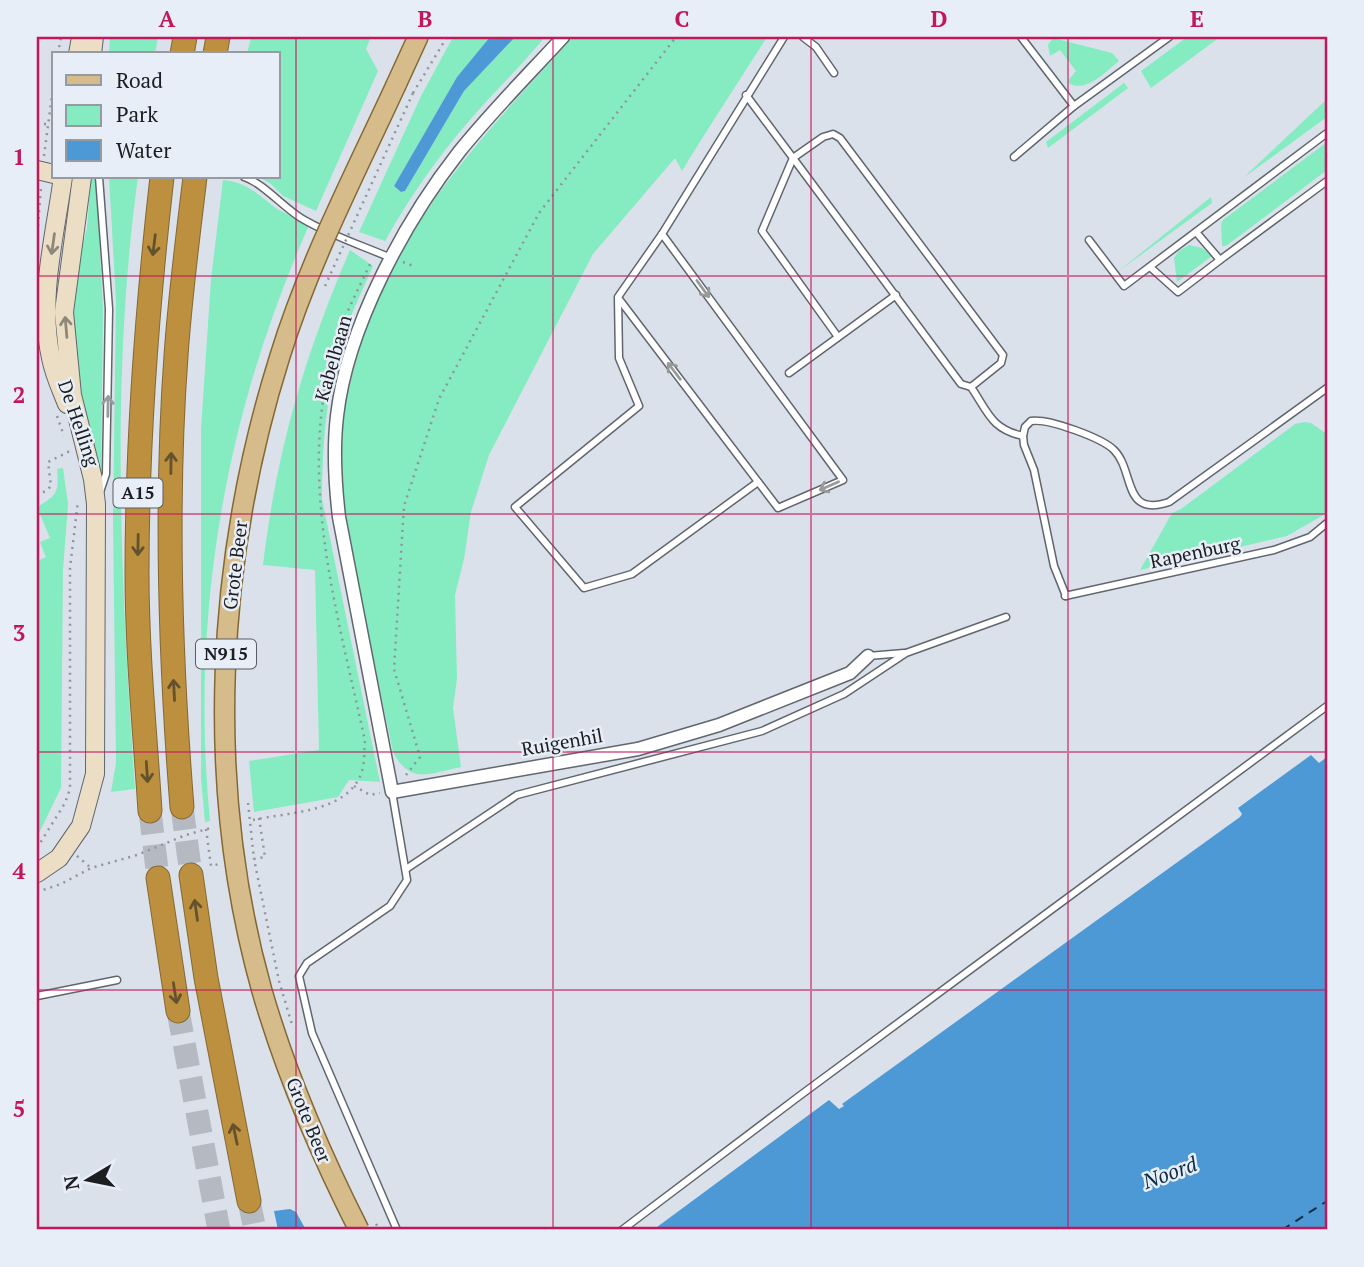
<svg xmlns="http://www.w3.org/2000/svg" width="1364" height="1267" font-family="'PT Serif',serif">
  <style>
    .green { fill: #84ecc0 }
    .water { fill: #4d99d5 }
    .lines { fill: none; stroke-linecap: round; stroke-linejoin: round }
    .ferry { stroke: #0d2e47; stroke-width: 2; stroke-dasharray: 9 7; stroke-linecap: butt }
    .highway-tunnel { stroke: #b5bac2; stroke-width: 23; stroke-dasharray: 23 11; stroke-linecap: butt }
    .lane-casing { stroke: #61666e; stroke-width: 9 }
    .street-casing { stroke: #61666e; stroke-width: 15 }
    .secondary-casing { stroke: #61666e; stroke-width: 20 }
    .primary-casing { stroke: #846834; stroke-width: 22 }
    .highway-casing { stroke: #846834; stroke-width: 25 }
    .path { stroke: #90959b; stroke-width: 2.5; stroke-dasharray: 2 5; stroke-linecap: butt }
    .lane { stroke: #fff; stroke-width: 6 }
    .street { stroke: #fff; stroke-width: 12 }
    .secondary { stroke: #ebdec5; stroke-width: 18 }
    .primary { stroke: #d7bc8b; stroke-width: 19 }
    .highway { stroke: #bc903e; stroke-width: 23 }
    .primary-bridge-casing { stroke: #846834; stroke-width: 22; stroke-linecap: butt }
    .path-bridge { stroke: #90959b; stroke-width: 2.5; stroke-dasharray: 2 5; stroke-linecap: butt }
    .primary-bridge { stroke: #d7bc8b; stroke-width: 19 }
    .oneway { stroke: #8e887b }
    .oneway2 { stroke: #64512e }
    .oneway3 { stroke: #999a9b }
    .grid { fill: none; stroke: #c2185b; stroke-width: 2; stroke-opacity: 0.55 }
    .labels { text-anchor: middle; stroke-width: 5; stroke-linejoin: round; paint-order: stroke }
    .shield { fill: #e8eef7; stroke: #595c61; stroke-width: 2 }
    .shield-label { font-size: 18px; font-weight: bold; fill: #1c1e21 }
    .street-label { font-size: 19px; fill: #1c1e21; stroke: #e8eef7 }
    .water-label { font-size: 21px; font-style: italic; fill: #0d2e47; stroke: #e8eef7 }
    .neatline { fill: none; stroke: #c2185b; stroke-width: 2.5 }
    .grid-label { font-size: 23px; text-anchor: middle; font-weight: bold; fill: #c2185b }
  </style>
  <rect width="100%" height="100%" fill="#dbe1ea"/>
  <!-- green -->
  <g class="green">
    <path d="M110 37H158L155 54H109Z"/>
    <path d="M251 37H371L366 49 378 71 316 211 283 196 271 184 259 177H278V54H247Z"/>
    <path d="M453 37H490L457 77 394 186 401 192 405 191 464 91 515 37H545C521 66 494 92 469 121 437 158 409 198 385 241L359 232 421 96Z"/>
    <path d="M573 37H767C739 82 709 126 682 171L675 158 593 254 489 455 471 512 464 559 455 595 457 679 453 708 461 767C429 773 411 786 393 752 379 684 364 617 352 549 346 514 339 478 341 443 348 349 392 255 448 181 486 130 531 84 573 37Z"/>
    <path d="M1187 37H1220L1151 88 1141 71Z"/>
    <path d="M1053 38 1112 53 1119 61C1105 72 1085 95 1067 82L1076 71 1060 50 1050 56 1048 45Z"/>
    <path d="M1124 83 1128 88 1048 148 1046 142Z"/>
    <path d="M1327 99V117L1243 178Z"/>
    <path d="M1327 142V170L1226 246H1222L1221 224 1223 220Z"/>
    <path d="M91 177H96L103 309 101 471 80 393 72 313 73 281 87 228Z"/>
    <path d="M109 177H138C110 380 121 586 135 789L111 792 116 763 113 519 116 301Z"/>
    <path d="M223 180C245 182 257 193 273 206 283 214 298 218 310 223 225 414 190 613 210 821L205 822 201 779V429L211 279Z"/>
    <path d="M1211 197 1212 203 1116 273Z"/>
    <path d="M1189 245 1202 248 1212 256 1177 282 1174 258 1179 251Z"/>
    <path d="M350 250 373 266C362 292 348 319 340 347 326 396 322 448 322 499L380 782 349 780 338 797 254 812 249 761 319 750 315 570 263 565C277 449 304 357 350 250Z"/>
    <path d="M1305 422 1311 423 1324 432 1327 430V513L1287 536 1140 570 1172 513 1181 509 1295 424Z"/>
    <path d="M63 468 68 504 63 570 61 788 37 837V694L39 654 37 653V561L46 557 40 542 50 538 37 507C57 495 59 493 57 469Z"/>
  </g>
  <!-- water -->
  <g class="water">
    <path d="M490 37H515L464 91 405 191 401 192 394 186 457 77Z"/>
    <path d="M1311 755 1319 763 1327 757V1230H653L829 1100 839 1109 844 1106 842 1104 1240 817 1242 814 1238 808Z"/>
    <path d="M290 1209 296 1212 306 1230H278L274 1211Z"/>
  </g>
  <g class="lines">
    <!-- ferry -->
    <path class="ferry" d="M1282 1230 1327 1201"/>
    <!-- highway-tunnel -->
    <g class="highway-tunnel">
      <path d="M182 807 191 875"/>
      <path d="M150 811 158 878"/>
      <path d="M178 1011 219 1230"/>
      <path d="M249 1201 255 1230"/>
    </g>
    <defs>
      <g id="lane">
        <path d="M803 37 816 47 834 73"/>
        <path d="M1021 37 1074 106"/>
        <path d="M746 95 793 158 762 231 838 337"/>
        <path d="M833 134 840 138 1003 355 1001 363 971 387 961 384 793 158 823 137Z"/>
        <path d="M1014 157 1074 106 1169 37"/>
        <path d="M99 177 109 309 106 474 100 492"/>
        <path d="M244 177C263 183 283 207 301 218 329 235 361 245 391 258"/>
        <path d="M1196 232 1220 260 1327 181"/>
        <path d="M1089 240 1124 286 1327 133"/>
        <path d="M1150 267 1178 292 1220 260"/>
        <path d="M619 299 778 508 843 480 662 234"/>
        <path d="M789 373 896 295"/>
        <path d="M971 387C988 412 991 429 1023 436"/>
        <path d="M758 482 632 574 584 588 515 507 639 406 619 358 618 297 662 234 784 37"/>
        <path d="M1065 596 1274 550 1310 537 1327 523"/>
        <path d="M1066 596 1054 566 1034 470 1024 445 1023 436 1025 427 1031 421C1048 418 1102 438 1114 450 1135 471 1122 518 1169 502L1327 388"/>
        <path d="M868 656 904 653"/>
        <path d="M392 792 407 880 390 906 307 963 299 976 312 1033 397 1230"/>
        <path d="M406 869 517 795 762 731 844 694 906 653 1006 617"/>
        <path d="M37 996 117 980"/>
        <path d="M622 1230 798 1097 1327 706"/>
      </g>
      <path id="street" d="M563 37C528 75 491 112 459 152 405 221 347 327 337 416 333 450 335 483 339 517L392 792 638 749 719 725 850 673 868 656"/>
      <g id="secondary">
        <path d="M78 54 81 37"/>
        <path d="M92 54 94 37"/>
        <path d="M37 170 54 174"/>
        <path d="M63 177C55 235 38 299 51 358 54 374 61 389 67 404"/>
        <path d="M37 873 59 858 81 826 95 774 96 504 93 479 72 395 64 312 82 177"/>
      </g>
      <path id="primary" d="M396 85 418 37"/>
      <g id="highway">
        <path d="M182 54 185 37"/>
        <path d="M215 54 218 37"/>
        <path d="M182 807C170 657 165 507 176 356 180 296 188 236 195 177"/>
        <path d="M150 811C145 732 137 652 137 573 137 440 147 309 162 177"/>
        <path d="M191 875 206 978 249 1201"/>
        <path d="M158 878 178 1011"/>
      </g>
    </defs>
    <!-- lane casing -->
    <use href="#lane" class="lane-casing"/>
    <!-- street casing -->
    <use href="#street" class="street-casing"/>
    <!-- secondary casing -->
    <use href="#secondary" class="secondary-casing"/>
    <!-- primary casing -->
    <use href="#primary" class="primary-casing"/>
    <!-- highway casing -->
    <use href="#highway" class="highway-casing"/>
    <!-- path -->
    <g class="path">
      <path d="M58 54 61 37"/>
      <path d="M413 93 447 37"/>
      <path d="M37 124H47"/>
      <path d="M44 156 54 80"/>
      <path d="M38 226 41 187"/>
      <path d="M403 262 416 267"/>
      <path d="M57 416 64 436"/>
      <path d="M37 496 47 490 51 486 48 462 70 451"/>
      <path d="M406 775 420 757 394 669 404 506 439 399 539 213 676 37"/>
      <path d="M354 786 370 795 380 793"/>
      <path d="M259 818 265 857 254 859 279 981 293 1028"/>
      <path d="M253 820C288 812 346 813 361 774 365 763 364 752 365 741 338 615 297 481 333 353 341 321 358 290 372 260"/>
      <path d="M206 829 211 866 219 864"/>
      <path d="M37 848 65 803 70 789V568L78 501"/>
      <path d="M77 856 91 868"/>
      <path d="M37 892 61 884 91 868 137 855 186 835 214 827"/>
      <path d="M376 1224 380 1230"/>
    </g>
    <!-- lane -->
    <use href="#lane" class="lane"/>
    <!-- street -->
    <use href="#street" class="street"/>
    <!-- secondary -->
    <use href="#secondary" class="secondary"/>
    <!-- primary -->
    <use href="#primary" class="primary"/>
    <!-- highway -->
    <use href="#highway" class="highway"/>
    <defs>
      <path id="primary-bridge" d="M359 1230C320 1153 286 1074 262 991 204 785 216 559 280 356 309 262 355 174 396 85"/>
    </defs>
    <!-- primary-bridge casing -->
    <use href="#primary-bridge" class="primary-bridge-casing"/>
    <!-- path-bridge -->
    <g class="path-bridge">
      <path d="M325 286 413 93"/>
      <path d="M248 803 254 859"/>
    </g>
    <!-- primary-bridge -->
    <use href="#primary-bridge" class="primary-bridge"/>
  </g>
  <!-- one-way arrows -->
  <defs><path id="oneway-shaft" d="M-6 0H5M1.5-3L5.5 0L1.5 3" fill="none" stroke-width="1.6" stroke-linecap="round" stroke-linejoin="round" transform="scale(1.75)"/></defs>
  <g class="oneway">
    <use href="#oneway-shaft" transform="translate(53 244) rotate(98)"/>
    <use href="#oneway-shaft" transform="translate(66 327) rotate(-95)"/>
  </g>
  <g class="oneway2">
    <use href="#oneway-shaft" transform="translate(154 245) rotate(97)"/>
    <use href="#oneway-shaft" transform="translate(171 463) rotate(-89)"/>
    <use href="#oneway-shaft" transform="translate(138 545) rotate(91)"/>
    <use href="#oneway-shaft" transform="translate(174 690) rotate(-93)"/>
    <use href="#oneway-shaft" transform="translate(147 772) rotate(86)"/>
    <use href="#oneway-shaft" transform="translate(196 910) rotate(-98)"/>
    <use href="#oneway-shaft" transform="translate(175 993) rotate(81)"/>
    <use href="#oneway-shaft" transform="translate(235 1134) rotate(-102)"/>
  </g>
  <g class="oneway3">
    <use href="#oneway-shaft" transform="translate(703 289) rotate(54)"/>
    <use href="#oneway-shaft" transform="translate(674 371) rotate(-127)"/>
    <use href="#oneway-shaft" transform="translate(108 406) rotate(-89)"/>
    <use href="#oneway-shaft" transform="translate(829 486) rotate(156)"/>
  </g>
  <!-- grid -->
  <path class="grid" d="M296 37V1230M553 37V1230M811 37V1230M1068 37V1230M37 276H1327M37 514H1327M37 752H1327M37 990H1327"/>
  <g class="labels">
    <!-- shield labels -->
    <g class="shield">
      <rect x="113.5" y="478.5" width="49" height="29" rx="5"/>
      <rect x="196" y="639.5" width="60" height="29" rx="5"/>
    </g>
    <g class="shield-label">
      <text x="138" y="499">A15</text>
      <text x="226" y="660">N915</text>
    </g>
    <!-- street labels -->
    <g class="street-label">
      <text transform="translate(333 358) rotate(-74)" y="7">Kabelbaan</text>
      <text transform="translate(79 423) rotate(71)" y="7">De Helling</text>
      <text transform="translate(1195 552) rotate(-12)" y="7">Rapenburg</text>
      <text transform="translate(235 565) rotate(-83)" y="7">Grote Beer</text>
      <text transform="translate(562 742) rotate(-10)" y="7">Ruigenhil</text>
      <text transform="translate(309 1120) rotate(68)" y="7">Grote Beer</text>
    </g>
    <!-- water labels -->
    <g class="water-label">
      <text transform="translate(1170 1173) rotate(-20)" y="7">Noord</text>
    </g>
  </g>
  <!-- border -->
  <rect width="1364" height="1267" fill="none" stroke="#e8eef7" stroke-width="77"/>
  <!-- legend -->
  <rect x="52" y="52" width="228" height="126" fill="#e8eef7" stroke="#969ba1" stroke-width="2"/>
  <rect x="66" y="75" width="35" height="10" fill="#d7bc8b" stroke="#969ba1" stroke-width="2"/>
  <text x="116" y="88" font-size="21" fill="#1c1e21">Road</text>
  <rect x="66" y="105" width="35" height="21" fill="#84ecc0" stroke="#969ba1" stroke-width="2"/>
  <text x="116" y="122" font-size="21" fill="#1c1e21">Park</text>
  <rect x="66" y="140" width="35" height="21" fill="#4d99d5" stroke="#969ba1" stroke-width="2"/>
  <text x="116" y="158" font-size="21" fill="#1c1e21">Water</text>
  <!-- north arrow -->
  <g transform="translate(88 1180) rotate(260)" stroke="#e8eef7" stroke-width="5" paint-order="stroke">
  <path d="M0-5L12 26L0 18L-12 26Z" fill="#1c1e21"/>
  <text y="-10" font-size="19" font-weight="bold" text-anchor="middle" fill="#1c1e21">N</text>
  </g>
  <rect x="38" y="38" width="1288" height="1190" class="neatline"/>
  <g class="grid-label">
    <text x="167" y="27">A</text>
    <text x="425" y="27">B</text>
    <text x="682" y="27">C</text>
    <text x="939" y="27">D</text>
    <text x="1197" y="27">E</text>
    <text x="19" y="165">1</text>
    <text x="19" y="403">2</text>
    <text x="19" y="641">3</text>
    <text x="19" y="879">4</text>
    <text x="19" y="1117">5</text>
  </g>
</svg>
